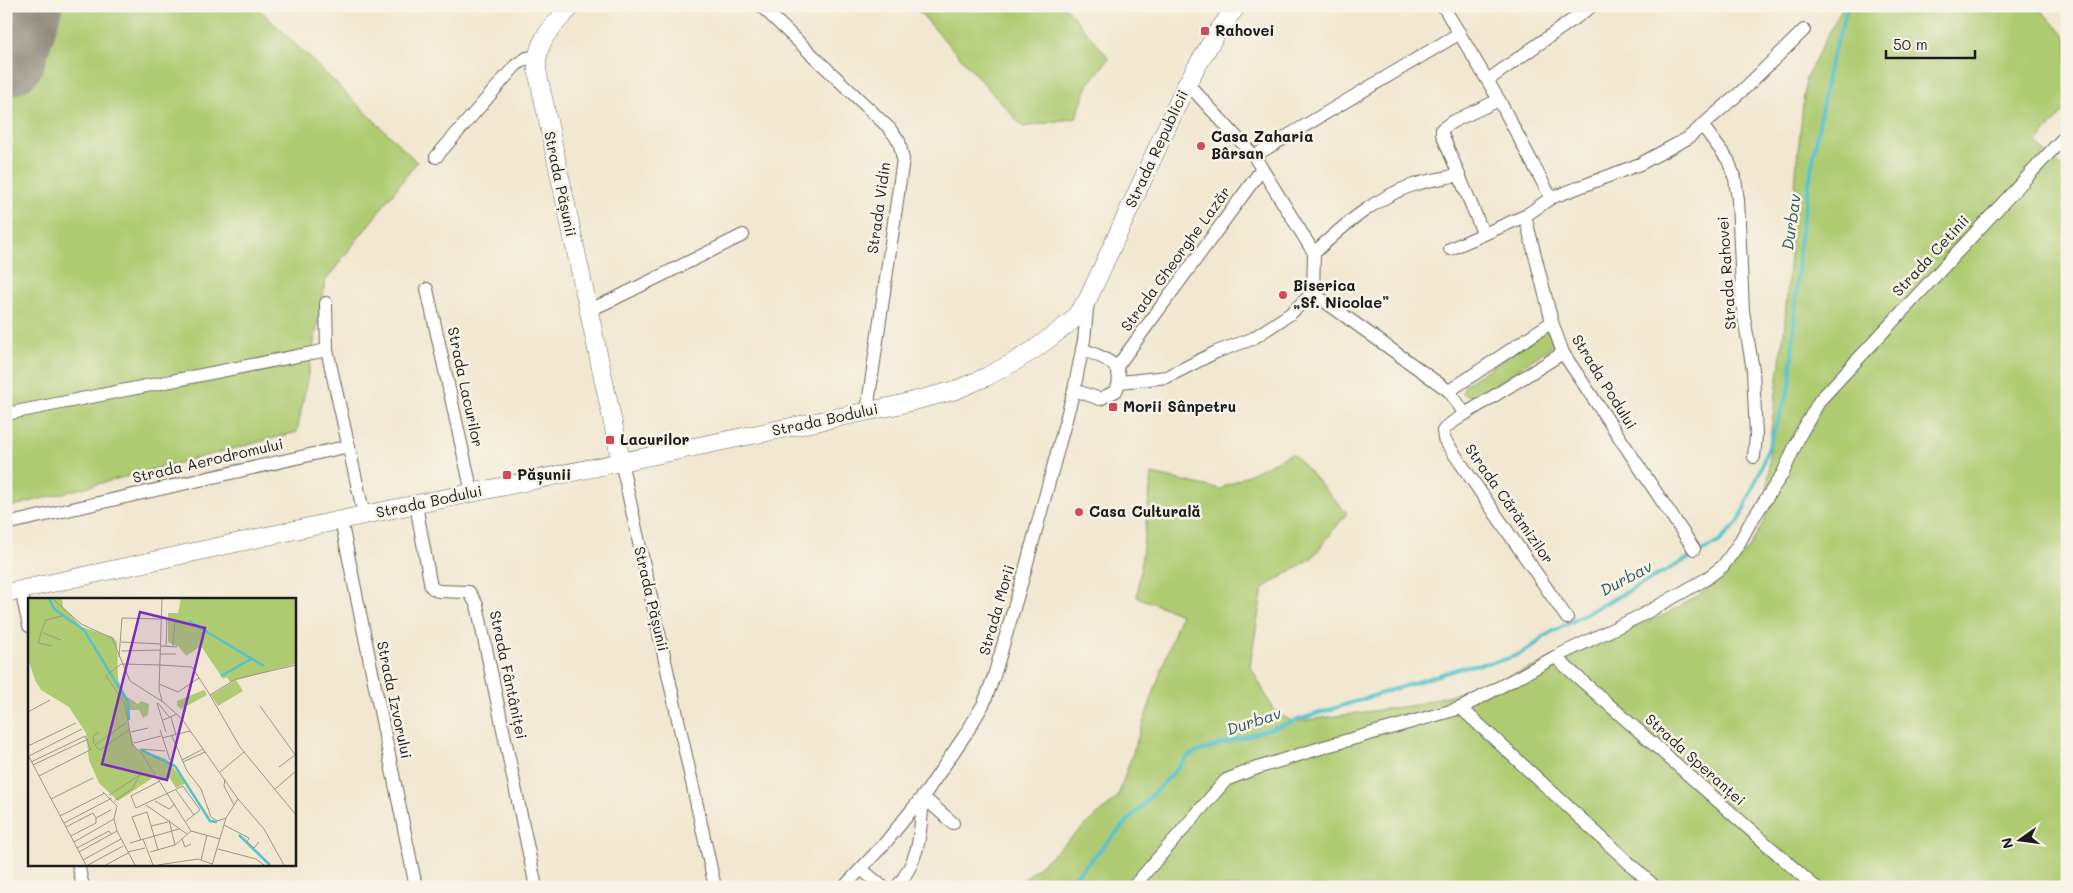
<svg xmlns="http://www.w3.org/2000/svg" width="2073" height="893" font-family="Mali,sans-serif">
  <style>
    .green { fill: #afcb72; stroke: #667447 }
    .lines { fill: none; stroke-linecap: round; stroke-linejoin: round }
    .stream { stroke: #55c2cd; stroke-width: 4 }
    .runway { stroke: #878276; stroke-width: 80 }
    .minor-casing { stroke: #67635b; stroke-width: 14 }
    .secondary-casing { stroke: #67635b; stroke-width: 19 }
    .minor { stroke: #fff; stroke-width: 12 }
    .secondary { stroke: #fff; stroke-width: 18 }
    .poi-dot { fill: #d1495b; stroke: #f7f3e8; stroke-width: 2 }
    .labels { text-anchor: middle; stroke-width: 5; stroke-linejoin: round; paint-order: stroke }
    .poi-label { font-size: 15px; font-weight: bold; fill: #1c1c1c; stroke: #f7f3e8; text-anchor: start }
    .street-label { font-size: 15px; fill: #1c1c1c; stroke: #f7f3e8 }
    .water-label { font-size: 16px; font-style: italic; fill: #30565a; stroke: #f7f3e8 }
    .inset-river { fill: none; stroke: #55c2cd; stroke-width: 2.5 }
    .inset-road { fill: none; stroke: #9c9688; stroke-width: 1 }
    .view { fill: #7b2cbf; fill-opacity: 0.15; stroke: #7b2cbf; stroke-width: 2.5 }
    .inset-edge { fill: none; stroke: #1c1c1c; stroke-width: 2.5 }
  </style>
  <rect width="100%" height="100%" fill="#f7f3e8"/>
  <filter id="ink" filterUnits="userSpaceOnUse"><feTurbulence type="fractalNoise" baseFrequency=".02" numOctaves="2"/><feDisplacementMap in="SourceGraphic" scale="10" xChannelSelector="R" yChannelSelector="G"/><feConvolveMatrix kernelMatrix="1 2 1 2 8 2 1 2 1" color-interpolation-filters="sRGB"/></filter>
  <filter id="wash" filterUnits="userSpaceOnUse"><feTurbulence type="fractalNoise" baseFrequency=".0096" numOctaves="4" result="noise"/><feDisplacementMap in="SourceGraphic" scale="20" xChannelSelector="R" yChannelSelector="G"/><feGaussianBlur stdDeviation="1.12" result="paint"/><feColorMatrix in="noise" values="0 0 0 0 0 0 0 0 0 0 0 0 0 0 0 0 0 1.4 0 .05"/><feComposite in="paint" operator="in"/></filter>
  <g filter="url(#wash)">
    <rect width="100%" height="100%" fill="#f2e7d0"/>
    <!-- green -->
    <g class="green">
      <path d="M6 6H256L417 162 326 280 297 432 6 508Z"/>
      <path d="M914 6H1064L1109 58 1088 85 1076 118 1023 127Z"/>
      <path d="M1843 6H2037L2067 38V108L2036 143 2067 172V887H1015L1117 798 1181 614 1137 597 1152 474 1220 489 1292 453 1347 513 1312 558 1263 588 1250 665 1274 711 1293 722 1415 705 1492 683 1589 646 1664 615 1701 594 1728 572 1749 548 1766 518 1771 431 1784 333 1797 160 1806 77Z"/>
      <path d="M1549 329 1554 345 1495 385 1472 396 1462 393 1466 384Z"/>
    </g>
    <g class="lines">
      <!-- stream -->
      <path class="stream" d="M1065 887 1191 754 1467 666C1498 662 1522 659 1545 636L1719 542 1738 523 1760 471 1790 386 1800 237 1828 71 1848 6"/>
      <!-- runway -->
      <path class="runway" d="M6 56 22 6"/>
    </g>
  </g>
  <g filter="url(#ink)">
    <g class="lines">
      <defs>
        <g id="minor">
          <path d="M761 6 889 128 899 141 903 159 867 411"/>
          <path d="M1443 6 1499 100 1551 198"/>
          <path d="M1488 80 1592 6"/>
          <path d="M1702 125 1728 160 1735 179 1738 200 1743 311 1753 370 1756 436 1754 457"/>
          <path d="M1254 156 1460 33"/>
          <path d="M436 157 516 65 527 58 536 57"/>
          <path d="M1525 216 1552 322 1563 353 1694 549"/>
          <path d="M1483 233 1442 134V129L1452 122 1499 100"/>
          <path d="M1450 249 1525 216 1551 198 1640 164 1688 138 1743 90 1804 30"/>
          <path d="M1314 253C1343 226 1375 198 1413 185 1428 180 1444 178 1459 175"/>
          <path d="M427 289 472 493"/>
          <path d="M1313 293 1449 391 1465 414"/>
          <path d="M326 303 327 350 364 515"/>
          <path d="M587 311 614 299 743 235"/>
          <path d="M1563 353 1465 414 1447 426 1443 431 1444 439 1567 618"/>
          <path d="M1116 368 1262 169"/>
          <path d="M1120 382 1167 377 1216 352 1252 339 1290 314 1313 293 1314 253 1254 156 1187 83"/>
          <path d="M1074 390 1100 399 1116 391C1128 364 1102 357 1082 349"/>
          <path d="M1449 391 1552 322"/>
          <path d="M6 414 327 350"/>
          <path d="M621 461 715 887"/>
          <path d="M416 505 431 587 438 591 469 592 477 605 536 887"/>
          <path d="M341 520 416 887"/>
          <path d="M6 524 349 446"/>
          <path d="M21 590 29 626"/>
          <path d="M1555 657 1815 887"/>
          <path d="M1461 708 1655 887"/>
          <path d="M923 797 953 823"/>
          <path d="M78 864 83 887"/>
          <path d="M862 870 883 887"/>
          <path d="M844 887 886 842 927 791 967 732 984 703 994 676 1024 574 1074 390 1084 340 1088 301"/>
          <path d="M897 887C921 856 920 834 923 797"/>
          <path d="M1133 887 1226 780 1254 769 1327 746 1461 708 1555 657 1642 615 1706 579 1723 566 1738 545 1750 523 1783 473 1800 435 1820 400 2067 134"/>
        </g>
        <g id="secondary">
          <path d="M572 6C552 27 536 39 537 70L621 461"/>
          <path d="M6 593 364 515 898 405 956 390 986 377 1012 363 1035 349 1072 321 1088 299 1187 83 1218 31 1237 6"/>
        </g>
      </defs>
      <!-- minor casing -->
      <use href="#minor" class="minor-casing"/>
      <!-- secondary casing -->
      <use href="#secondary" class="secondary-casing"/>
      <!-- minor -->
      <use href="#minor" class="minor"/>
      <!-- secondary -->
      <use href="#secondary" class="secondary"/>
    </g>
  </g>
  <!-- markers -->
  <g class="poi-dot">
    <rect x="1200" y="26" width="10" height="10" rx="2.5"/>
    <circle cx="1201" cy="146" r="5"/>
    <circle cx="1283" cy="295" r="5"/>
    <rect x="1108" y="402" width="10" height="10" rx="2.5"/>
    <rect x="605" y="435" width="10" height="10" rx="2.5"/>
    <rect x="502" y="470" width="10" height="10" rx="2.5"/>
    <circle cx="1079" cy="512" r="5"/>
  </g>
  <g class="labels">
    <!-- poi labels -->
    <g class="poi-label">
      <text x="1215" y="36">Rahovei</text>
      <text x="1211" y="142">Casa Zaharia<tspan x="1211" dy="17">Bârsan</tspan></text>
      <text x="1293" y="291">Biserica<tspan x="1293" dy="17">„Sf. Nicolae”</tspan></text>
      <text x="1123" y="412">Morii Sânpetru</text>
      <text x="620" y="445">Lacurilor</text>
      <text x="517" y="480">Pășunii</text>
      <text x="1089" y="517">Casa Culturală</text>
    </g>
    <!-- street labels -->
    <g class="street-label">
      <text transform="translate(1157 149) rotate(-65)" y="5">Strada Republicii</text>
      <text transform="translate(560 184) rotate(78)" y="5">Strada Pășunii</text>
      <text transform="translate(879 208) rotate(-82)" y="5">Strada Vidin</text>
      <text transform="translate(1931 256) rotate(-47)" y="5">Strada Cetinii</text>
      <text transform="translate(1176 259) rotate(-54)" y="5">Strada Gheorghe Lazăr</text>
      <text transform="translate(1727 273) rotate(-94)" y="5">Strada Rahovei</text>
      <text transform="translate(1604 382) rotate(58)" y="5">Strada Podului</text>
      <text transform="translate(465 387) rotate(78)" y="5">Strada Lacurilor</text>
      <text transform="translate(825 420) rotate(-12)" y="5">Strada Bodului</text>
      <text transform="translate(208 461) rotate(-13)" y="5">Strada Aerodromului</text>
      <text transform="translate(429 502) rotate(-12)" y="5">Strada Bodului</text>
      <text transform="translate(1509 504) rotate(55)" y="5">Strada Cărămizilor</text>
      <text transform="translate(651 599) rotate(77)" y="5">Strada Pășunii</text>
      <text transform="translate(997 610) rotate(-74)" y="5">Strada Morii</text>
      <text transform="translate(508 675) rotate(78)" y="5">Strada Fântâniței</text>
      <text transform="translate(394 700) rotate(78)" y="5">Strada Izvorului</text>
      <text transform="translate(1695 760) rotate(42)" y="5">Strada Speranței</text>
    </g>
    <!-- water labels -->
    <g class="water-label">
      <text transform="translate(1791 222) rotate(-82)" y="6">Durbav</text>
      <text transform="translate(1626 578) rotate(-28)" y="6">Durbav</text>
      <text transform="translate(1254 721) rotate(-18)" y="6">Durbav</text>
    </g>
  </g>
  <!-- overview -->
  <g transform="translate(28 598)">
    <rect width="268" height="268" fill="#f2e7d0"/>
    <path d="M0 0H34L35 9 54 29 85 39 89 44 90 82 98 98 110 106 113 103 121 106 120 117 115 120 111 112H101L100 127 107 150 138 161 158 185 148 190 141 179 133 183 129 177 90 203 71 185 61 162 58 135 41 109 13 92 7 82 0 61ZM153 0H267V66L202 84 199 79 195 81 173 48 158 58 151 49 140 44V15H150ZM208 82 215 93 190 108 183 97ZM176 92 179 97 153 111 149 107V103Z" fill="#afcb72"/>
    <path class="inset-river" d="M21 0 26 11 56 32 100 104 101 122M161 23 236 68M193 78 223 61M113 152 147 168 182 223 189 224M211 237 242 267"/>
    <path class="inset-road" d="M24 0 53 26 84 40 102 83 135 104M134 0 131 91 134 103 154 121 210 201 236 231 256 267M134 20 147 22 145 48M15 35 33 42M93 44 133 46M24 48 10 45 14 32 18 22 34 18M133 48 149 49M138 48 139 20M93 53 133 52M132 56H148M91 59 94 20 133 21M93 66 78 78 97 106 104 146 114 156 163 233M93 66 132 67M132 67 164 69 182 97 208 81 268 67M131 86 150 94 171 80M182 97 212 149 268 217M129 105 138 134M130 105 142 120M232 108 268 158M0 114 22 102M143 119 148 137M135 122 149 116M98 125 67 147 72 152 101 132M132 132 142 162M103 134 120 130M144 138 159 173 173 191 183 219 189 223 198 220M134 140 162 133M106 145 133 138M66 146 65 138 71 134M0 148 48 125M112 151 137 153M0 157 58 267M1 158 54 131M154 162 175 151M3 164 57 138 63 152M155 164 177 154M5 167 60 141M251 169 267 157M192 174 216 154M11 178 64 151M197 181 196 188 206 207M132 183 103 198 108 210 155 188 172 212 158 223M247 191 268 173M148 192 166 217M75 194 89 208 86 221 89 233 107 267M81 197 112 177 104 191 86 203M23 201 65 180M127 203 141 211 147 206M118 207 159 236M32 218 77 195M141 222 147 247M36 225 84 200M196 227 221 240 219 244 226 250 231 244M123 228 140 224M38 229 65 215 68 220M43 238 68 225V220L83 212M115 241 125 267M154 241 157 249 163 246M113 242 104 219 119 214 130 252M46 244 86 221M102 245 151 231M49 250 81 233 83 236M190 251 228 261 236 267M51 254 89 233M100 254 117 250M122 254 147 247 163 233 192 241M55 262 93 241M173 262 179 237M60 267 95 248M78 267 100 255M130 267 170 261 184 266M184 267 198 220 210 201"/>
    <path class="view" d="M112 14 177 30 139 182 74 166Z"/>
    <rect width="268" height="268" class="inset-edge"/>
  </g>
  <!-- margin -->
  <rect width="2073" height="893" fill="none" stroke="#f7f3e8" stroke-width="25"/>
  <!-- north arrow -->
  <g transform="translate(2020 840) rotate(256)" stroke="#f7f3e8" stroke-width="4" paint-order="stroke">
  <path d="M0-4L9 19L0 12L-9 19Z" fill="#1c1c1c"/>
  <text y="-8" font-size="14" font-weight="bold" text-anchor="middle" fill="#1c1c1c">N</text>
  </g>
  <!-- scale -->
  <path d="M1886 50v8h89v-8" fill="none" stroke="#1c1c1c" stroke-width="2.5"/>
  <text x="1893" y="50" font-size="15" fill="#1c1c1c" stroke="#f7f3e8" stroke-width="4" paint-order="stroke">50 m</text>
</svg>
